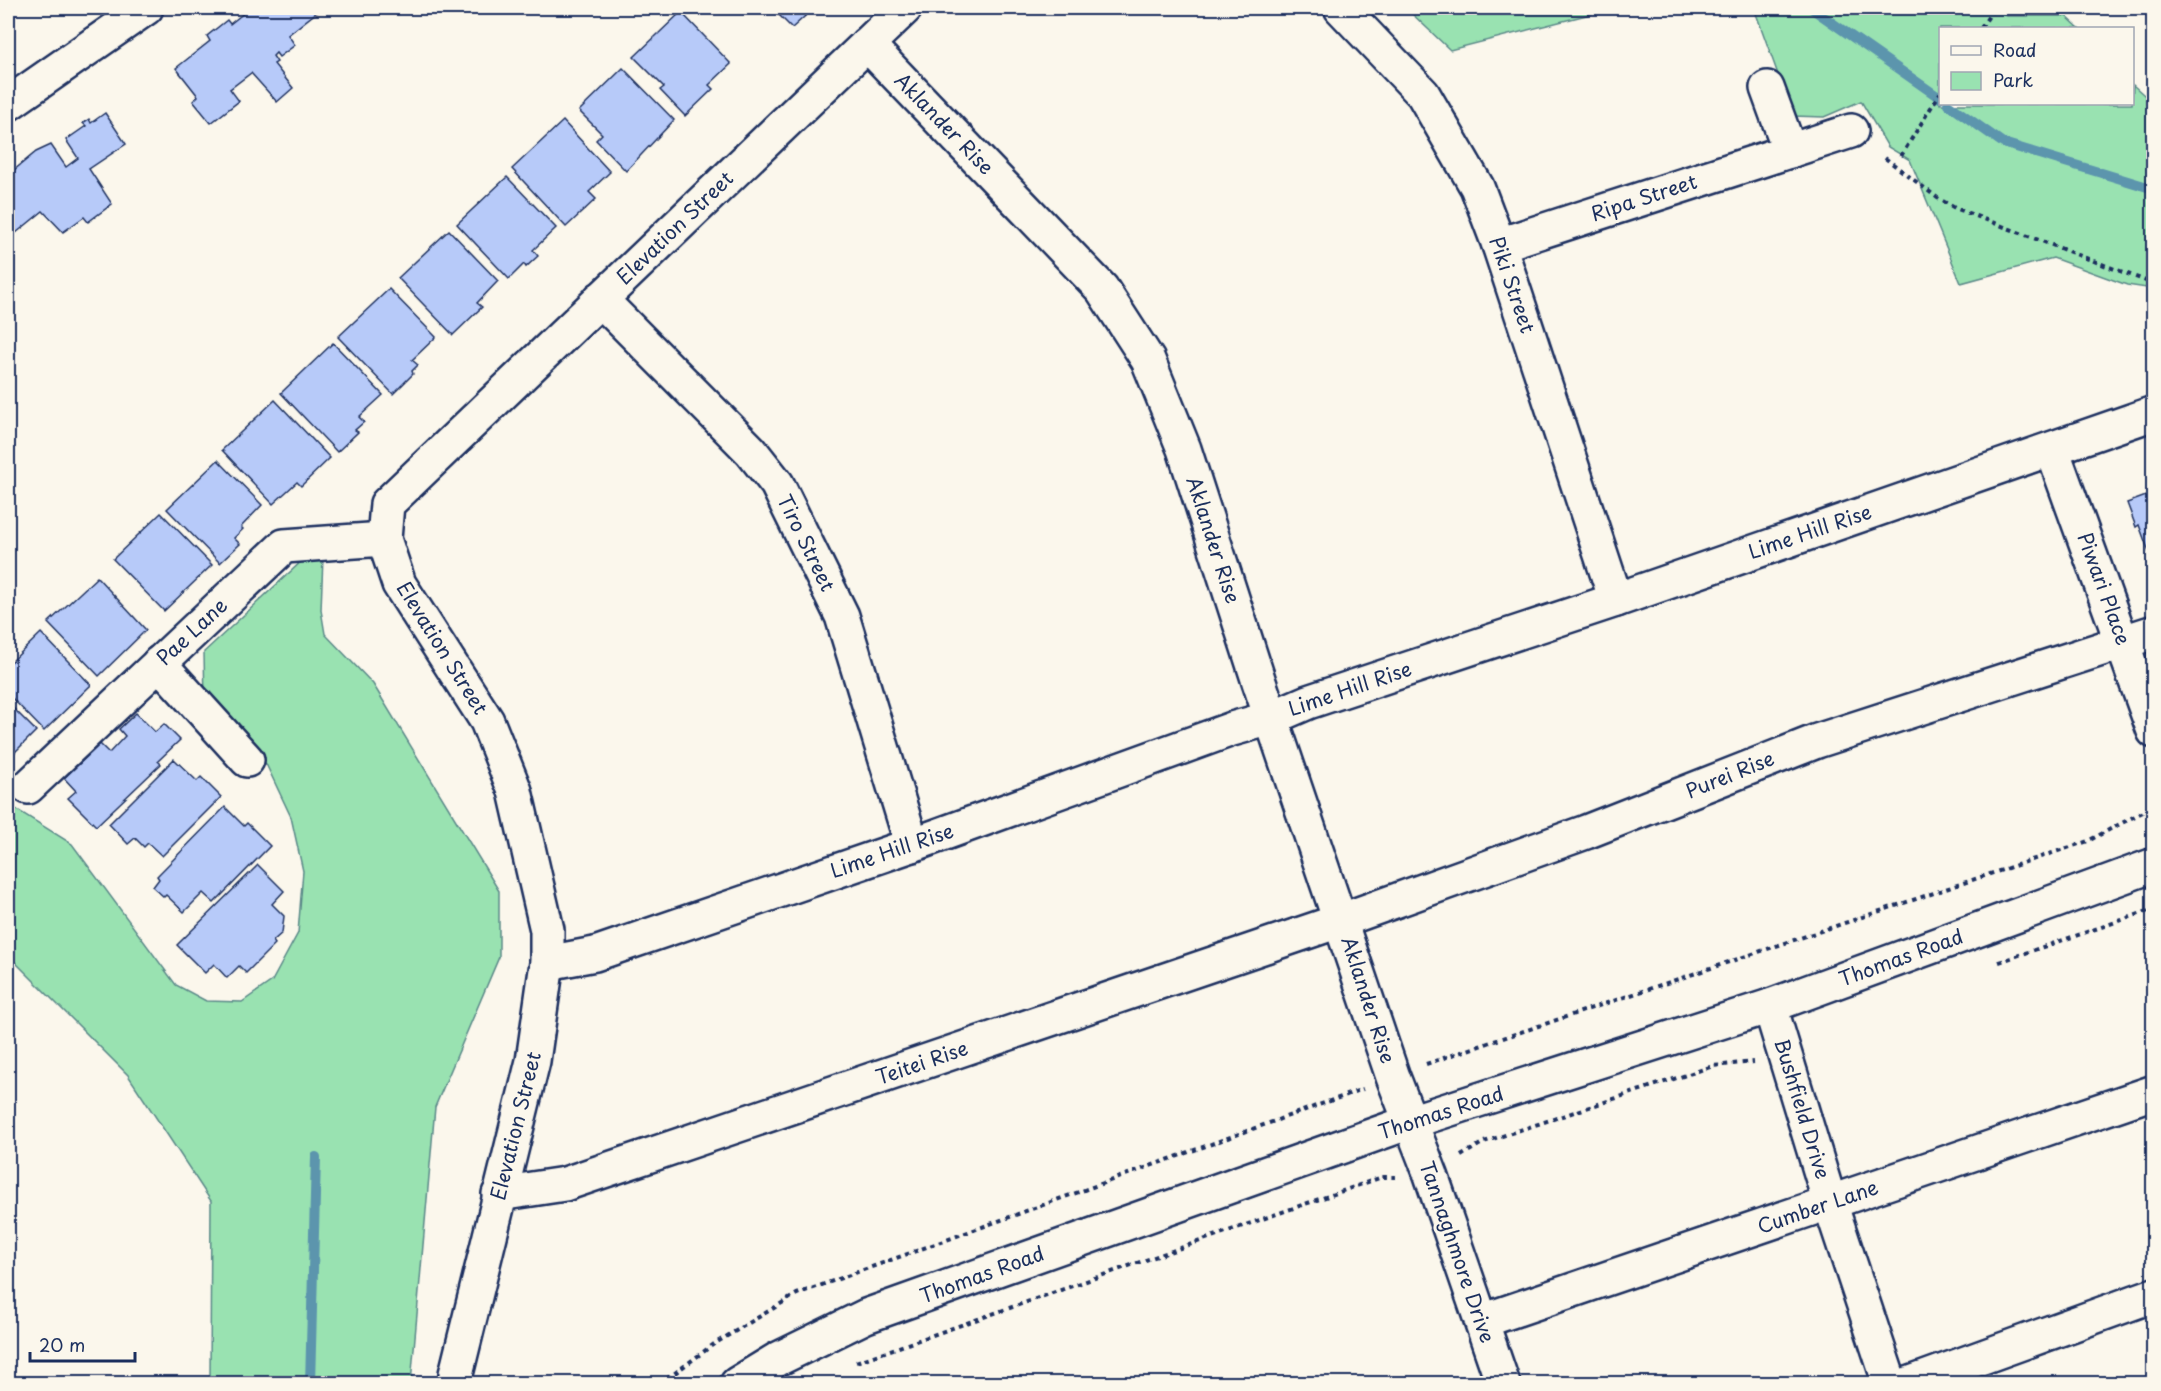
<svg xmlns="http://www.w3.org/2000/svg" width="2161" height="1391" font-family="'Playpen Sans',sans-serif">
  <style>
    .green { fill: #99e2b1; stroke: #5a8888; stroke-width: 1.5 }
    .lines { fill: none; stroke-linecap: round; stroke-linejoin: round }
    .stream { stroke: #5c95ad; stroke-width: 10 }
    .building { fill: #b7caf9; stroke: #1b2f5e; stroke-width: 1.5 }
    .minor-casing { stroke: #1b2f5e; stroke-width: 38 }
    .path { stroke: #1b2f5e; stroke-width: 4; stroke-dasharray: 4.5 4.5; stroke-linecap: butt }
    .minor { stroke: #fbf7ec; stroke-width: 33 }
    .labels { text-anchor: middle; stroke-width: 6; stroke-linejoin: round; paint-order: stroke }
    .street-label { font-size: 20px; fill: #1b2f5e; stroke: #fbf7ec }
  </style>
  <rect width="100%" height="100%" fill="#fbf7ec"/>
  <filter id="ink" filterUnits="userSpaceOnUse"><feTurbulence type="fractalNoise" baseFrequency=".0167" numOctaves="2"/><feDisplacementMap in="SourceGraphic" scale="12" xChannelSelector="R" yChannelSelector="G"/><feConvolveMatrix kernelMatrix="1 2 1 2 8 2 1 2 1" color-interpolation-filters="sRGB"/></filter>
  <g filter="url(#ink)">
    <!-- green -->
    <g class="green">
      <path d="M1406 8H1614L1450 50Z"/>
      <path d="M1754 8H1995L2007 16H2066L2079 28H1940V104H2132L2133 85 2153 103V289L2127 285 2053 258 1961 283 1910 160 1888 147 1861 101 1824 117 1793 116Z"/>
      <path d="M323 557 321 610 325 634 373 684 499 891V957L435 1107 411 1383H210L211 1201 128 1075 8 955V804L72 844 176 985 206 1001 242 1002 272 981 298 933 303 871 291 817 266 764 205 702 204 652 303 560Z"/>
    </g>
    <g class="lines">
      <!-- stream -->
      <g class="stream">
        <path d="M1811 8 1940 98"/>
        <path d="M1948 104 2003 143 2154 189"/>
        <path d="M310 1384 316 1157"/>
      </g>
    </g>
    <!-- building -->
    <g class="building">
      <path d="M250 8H322L288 35 295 45 279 57 276 53 273 56 277 62 274 64 293 88 277 102 251 73 230 89 239 101 211 123 193 101 198 96 176 68 210 41 207 36 227 20 230 24Z"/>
      <path d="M772 8H814L792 28Z"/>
      <path d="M681 12 731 64 709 85 713 89 685 116 660 90 664 87 634 57Z"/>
      <path d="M623 68 674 120 626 171 596 140 602 134 579 111Z"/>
      <path d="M105 113 126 144 89 169 112 204 88 222 84 217 63 232 43 211 16 233 8 221V175L36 152 51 145 66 167 78 158 66 140 86 126 83 123 89 119 91 123Z"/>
      <path d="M563 121 610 172 589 192 596 199 566 227 512 169Z"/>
      <path d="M507 177 556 228 533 250 538 256 526 267 524 264 509 279 457 224Z"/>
      <path d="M449 230 498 281 477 303 482 307 453 335 398 278Z"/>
      <path d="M389 289 436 337 412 360 418 365 412 371 413 374 393 394 338 337Z"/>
      <path d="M333 343 383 395 359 417 364 422 355 430 358 432 337 452 281 393Z"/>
      <path d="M275 400 330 458 301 486 297 482 273 504 222 450Z"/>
      <path d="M218 460 262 505 241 527 243 529 234 538 240 544 220 563 167 509Z"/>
      <path d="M2154 493V581L2147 562 2152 560 2139 525 2136 527 2127 503Z"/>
      <path d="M161 513 212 565 164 611 113 559Z"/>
      <path d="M97 577 146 630 99 676 48 623Z"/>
      <path d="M41 633 91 685 44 731 8 694V665Z"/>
      <path d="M8 703 36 731 8 759Z"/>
      <path d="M136 713 155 732 164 724 180 740 158 761 161 764 96 826 68 798 76 791 64 778 100 744 109 753 125 736 119 729Z"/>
      <path d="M174 759 197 781 201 777 221 797 162 856 148 843 144 847 135 838 128 844 109 824Z"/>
      <path d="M225 807 244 826 247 823 270 846 214 903 203 893 184 912 166 895 164 897 153 887 159 879 157 876Z"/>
      <path d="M258 865 284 891 272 904 284 916 282 933 273 941 275 944 246 973 239 966 227 978 214 964 205 973 177 945Z"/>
    </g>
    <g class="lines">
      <defs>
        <g id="minor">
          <path d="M1341 8 1423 94 1477 187 1499 245 1616 600"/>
          <path d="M867 44 1102 289 1148 360 1184 449 1259 682 1393 1077 1431 1175 1503 1384"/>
          <path d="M1767 88 1790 151"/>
          <path d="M8 104 146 8"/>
          <path d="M1499 245 1851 131"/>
          <path d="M600 299 751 451 777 484 842 616 912 845"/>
          <path d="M2052 449 2154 731"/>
          <path d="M159 663 247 760"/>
          <path d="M28 787 284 546 384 539"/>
          <path d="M547 963 595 954 912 845 1232 729 1271 718 1308 702 1616 600 2154 413"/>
          <path d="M1770 1006 1830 1203 1890 1384"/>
          <path d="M499 1194 565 1184 1342 920 1586 832 1817 741 2154 632"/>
          <path d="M1482 1321 2154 1092"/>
          <path d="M456 1384V1374L533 1061 547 963V930L515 791 487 721 399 584 384 539 387 504 905 8"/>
          <path d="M737 1384 778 1359 866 1316 1410 1122 1770 1006 2154 865"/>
          <path d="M1908 1384 2154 1295"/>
        </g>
      </defs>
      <!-- minor casing -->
      <use href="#minor" class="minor-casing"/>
      <!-- path -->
      <g class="path">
        <path d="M1981 28 1992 11"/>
        <path d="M1901 156 1940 93"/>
        <path d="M1885 158 1939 199 1955 208 2154 284"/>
        <path d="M1999 962 2154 909"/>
        <path d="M1426 1064 2088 841 2154 806"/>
        <path d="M1461 1156 1484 1142 1713 1066 1753 1062"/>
        <path d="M856 1362 1382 1177H1396"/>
        <path d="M660 1384 714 1344 797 1294 1363 1089"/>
      </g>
      <!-- minor -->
      <use href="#minor" class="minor"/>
    </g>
  </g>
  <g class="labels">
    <!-- street labels -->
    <g class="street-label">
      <text transform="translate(944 124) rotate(46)" y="7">Aklander Rise</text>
      <text transform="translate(1644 198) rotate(-18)" y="7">Ripa Street</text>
      <text transform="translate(675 228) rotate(-44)" y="7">Elevation Street</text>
      <text transform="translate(1512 285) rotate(71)" y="7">Piki Street</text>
      <text transform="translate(1810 532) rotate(-19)" y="7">Lime Hill Rise</text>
      <text transform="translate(1213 540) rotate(72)" y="7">Aklander Rise</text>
      <text transform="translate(806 543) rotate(64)" y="7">Tiro Street</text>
      <text transform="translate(2104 589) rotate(70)" y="7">Piwari Place</text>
      <text transform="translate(192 632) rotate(-43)" y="7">Pae Lane</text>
      <text transform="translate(442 648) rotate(58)" y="7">Elevation Street</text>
      <text transform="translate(1350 689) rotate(-19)" y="7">Lime Hill Rise</text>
      <text transform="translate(1730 775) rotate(-22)" y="7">Purei Rise</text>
      <text transform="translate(892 851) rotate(-19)" y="7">Lime Hill Rise</text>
      <text transform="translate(1901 958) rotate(-20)" y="7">Thomas Road</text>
      <text transform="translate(1368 1000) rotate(72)" y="7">Aklander Rise</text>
      <text transform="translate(922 1063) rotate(-19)" y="7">Teitei Rise</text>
      <text transform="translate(1802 1109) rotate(73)" y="7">Bushfield Drive</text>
      <text transform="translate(1441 1113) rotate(-18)" y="7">Thomas Road</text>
      <text transform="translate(516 1126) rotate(-76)" y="7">Elevation Street</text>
      <text transform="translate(1818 1207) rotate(-19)" y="7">Cumber Lane</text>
      <text transform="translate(1457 1252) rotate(71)" y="7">Tannaghmore Drive</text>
      <text transform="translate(982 1275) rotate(-20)" y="7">Thomas Road</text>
    </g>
  </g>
  <!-- margin -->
  <rect width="2161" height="1391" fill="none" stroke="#fbf7ec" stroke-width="30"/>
  <rect x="15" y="15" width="2131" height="1361" fill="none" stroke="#1b2f5e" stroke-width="2" filter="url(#ink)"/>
  <!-- legend -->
  <rect x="1939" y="27" width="195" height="78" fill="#fbf7ec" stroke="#a1a7b3" stroke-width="1.5"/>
  <rect x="1951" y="46" width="30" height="9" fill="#fbf7ec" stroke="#a1a7b3" stroke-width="1.5"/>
  <text x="1993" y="57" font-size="18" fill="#1b2f5e">Road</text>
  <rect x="1951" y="72" width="30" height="18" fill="#99e2b1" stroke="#a1a7b3" stroke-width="1.5"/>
  <text x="1993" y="87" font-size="18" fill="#1b2f5e">Park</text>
  <!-- scale -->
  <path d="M30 1352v9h105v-9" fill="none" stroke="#1b2f5e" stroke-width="3"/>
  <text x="39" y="1352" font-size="18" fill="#1b2f5e" stroke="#fbf7ec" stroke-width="4.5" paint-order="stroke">20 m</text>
</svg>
